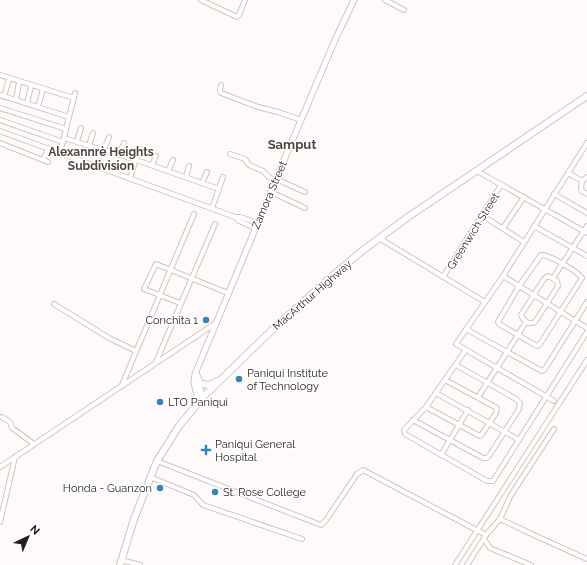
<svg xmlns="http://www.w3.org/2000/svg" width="587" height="565" font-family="Raleway,sans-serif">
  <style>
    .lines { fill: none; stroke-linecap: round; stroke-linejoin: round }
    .minor-casing { stroke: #d5c2be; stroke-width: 6 }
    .major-casing { stroke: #d5c2be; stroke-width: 7 }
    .highway-casing { stroke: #d5c2be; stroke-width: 8 }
    .minor { stroke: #fff; stroke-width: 4 }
    .major { stroke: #fff; stroke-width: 5 }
    .highway { stroke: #fff; stroke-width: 6 }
    .poi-dot { fill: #3287b7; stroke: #fff; stroke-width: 1.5 }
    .labels { text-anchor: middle; stroke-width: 3; stroke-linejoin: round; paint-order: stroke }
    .street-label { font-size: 11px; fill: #251e1d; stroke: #fff }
    .poi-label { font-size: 11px; fill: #251e1d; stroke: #fff; text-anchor: start }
    .neighbourhood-label { font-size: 12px; font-weight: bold; fill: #544441; stroke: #fff }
    .quarter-label { font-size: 13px; font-weight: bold; fill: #544441; stroke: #fff }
  </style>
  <rect width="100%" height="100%" fill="#fefafa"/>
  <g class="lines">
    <defs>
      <g id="minor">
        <path d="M201 0 237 17 239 15 245 0"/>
        <path d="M385 0 404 10"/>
        <path d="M0 75 74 98"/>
        <path d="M221 85 220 91 221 93 258 107 278 112 301 120"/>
        <path d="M0 95 69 117"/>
        <path d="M4 97 9 79"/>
        <path d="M16 100 19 82"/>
        <path d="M27 103 31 86"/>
        <path d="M38 107 43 89"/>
        <path d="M0 108 66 129"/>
        <path d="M0 120 63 142"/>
        <path d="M0 131 235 217H240L257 223"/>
        <path d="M64 138 136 160 219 189"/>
        <path d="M77 141 81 128"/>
        <path d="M0 143 48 162"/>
        <path d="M89 145 93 133"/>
        <path d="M104 150 109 137"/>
        <path d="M60 153 75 93"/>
        <path d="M230 154 245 159 249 165 263 171 269 177 275 181"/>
        <path d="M119 155 124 143"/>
        <path d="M43 160 48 149"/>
        <path d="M152 165 156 156"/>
        <path d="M168 171 173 160"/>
        <path d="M477 171 587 233"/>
        <path d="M568 173 582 181"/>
        <path d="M186 177 189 166"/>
        <path d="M587 177 582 181 581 188 582 191 587 194"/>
        <path d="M130 178 139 149"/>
        <path d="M276 179 305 192"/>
        <path d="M202 183 207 172"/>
        <path d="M271 192 305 208"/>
        <path d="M554 194 587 213"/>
        <path d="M212 208 223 177"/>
        <path d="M483 216 524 242"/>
        <path d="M235 217 239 221 255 228"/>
        <path d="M534 226 587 256"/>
        <path d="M503 228 524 197"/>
        <path d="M379 238 485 302"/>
        <path d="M541 255C550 255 577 271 582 278L540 344 537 346 499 324 498 322 519 286Z"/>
        <path d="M503 276 587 328"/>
        <path d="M548 276 557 281 558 286 535 322C529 325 523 321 521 315L544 279Z"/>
        <path d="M443 277 501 185"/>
        <path d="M553 278 587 226"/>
        <path d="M180 303 144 289 156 264 228 293"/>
        <path d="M54 304 109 338 136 351"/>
        <path d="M526 322 507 352 542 371 545 369 553 356 587 302"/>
        <path d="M466 329 507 352 478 397"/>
        <path d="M465 351 426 407 404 430 405 434 487 481H493L587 332"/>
        <path d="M156 362 215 224"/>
        <path d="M122 385 194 214"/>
        <path d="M436 393 519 440"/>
        <path d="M554 401 456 344 503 276 587 143"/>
        <path d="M426 407 478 435 480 436 482 434 496 413 497 408 445 380"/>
        <path d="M2 417 10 422 12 428 34 444"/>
        <path d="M413 420 483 458H487L489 456 519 409 520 403 516 399 456 365"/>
        <path d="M441 455 468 410"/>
        <path d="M157 461 321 525 326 520 357 474 363 470 486 535"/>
        <path d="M0 467 216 323"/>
        <path d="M150 477 194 495 203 505 302 539"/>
        <path d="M500 519 536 536 587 559"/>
        <path d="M0 522 15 457"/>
        <path d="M484 539 490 548 531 565"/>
        <path d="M121 560 140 565"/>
        <path d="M455 565 587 360"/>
        <path d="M467 565 486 535 500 519 511 495 554 429"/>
      </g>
      <g id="major">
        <path d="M197 381 203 397"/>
        <path d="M199 402 194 383 195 374 276 179 335 40 354 0"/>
      </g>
      <g id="highway">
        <path d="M197 376 200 383C207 386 211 385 217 381"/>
        <path d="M120 565 134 519 157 461 179 426 203 397 272 330 332 276 362 251 408 217 587 96"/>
      </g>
    </defs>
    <!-- minor casing -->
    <use href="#minor" class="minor-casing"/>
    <!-- major casing -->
    <use href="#major" class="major-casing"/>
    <!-- highway casing -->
    <use href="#highway" class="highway-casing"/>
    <!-- minor -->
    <use href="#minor" class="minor"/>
    <!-- major -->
    <use href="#major" class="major"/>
    <!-- highway -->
    <use href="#highway" class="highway"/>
  </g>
  <!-- markers -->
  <g class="poi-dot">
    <circle cx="206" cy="320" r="4"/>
    <circle cx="239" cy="379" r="4"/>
    <circle cx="160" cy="402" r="4"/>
    <path d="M204 444h4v4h4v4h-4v4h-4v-4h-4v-4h4z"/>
    <circle cx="160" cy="488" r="4"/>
    <circle cx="215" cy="492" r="4"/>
  </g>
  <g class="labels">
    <!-- street labels -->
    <g class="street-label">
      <text transform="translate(269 195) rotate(-67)" y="4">Zamora Street</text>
      <text transform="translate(473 231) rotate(-58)" y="4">Greenwich Street</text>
      <text transform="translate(312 295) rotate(-41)" y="4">MacArthur Highway</text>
    </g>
    <!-- poi labels -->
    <g class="poi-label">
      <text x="198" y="324" text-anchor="end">Conchita 1</text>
      <text x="247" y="377">Paniqui Institute<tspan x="247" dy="13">of Technology</tspan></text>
      <text x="168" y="406">LTO Paniqui</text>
      <text x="215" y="448">Paniqui General<tspan x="215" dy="13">Hospital</tspan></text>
      <text x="152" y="492" text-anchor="end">Honda - Guanzon</text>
      <text x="223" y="496">St. Rose College</text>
    </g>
    <!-- neighbourhood labels -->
    <g class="neighbourhood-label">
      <text x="101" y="156">Alexannrè Heights<tspan x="101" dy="14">Subdivision</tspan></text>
    </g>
    <!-- quarter labels -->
    <g class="quarter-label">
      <text x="292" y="149">Samput</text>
    </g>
  </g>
  <!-- north arrow -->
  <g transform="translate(28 537) rotate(44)" stroke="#ffffff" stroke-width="3" paint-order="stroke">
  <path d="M0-3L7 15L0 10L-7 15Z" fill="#251e1d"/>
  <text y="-6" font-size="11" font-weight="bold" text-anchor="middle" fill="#251e1d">N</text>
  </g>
</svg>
